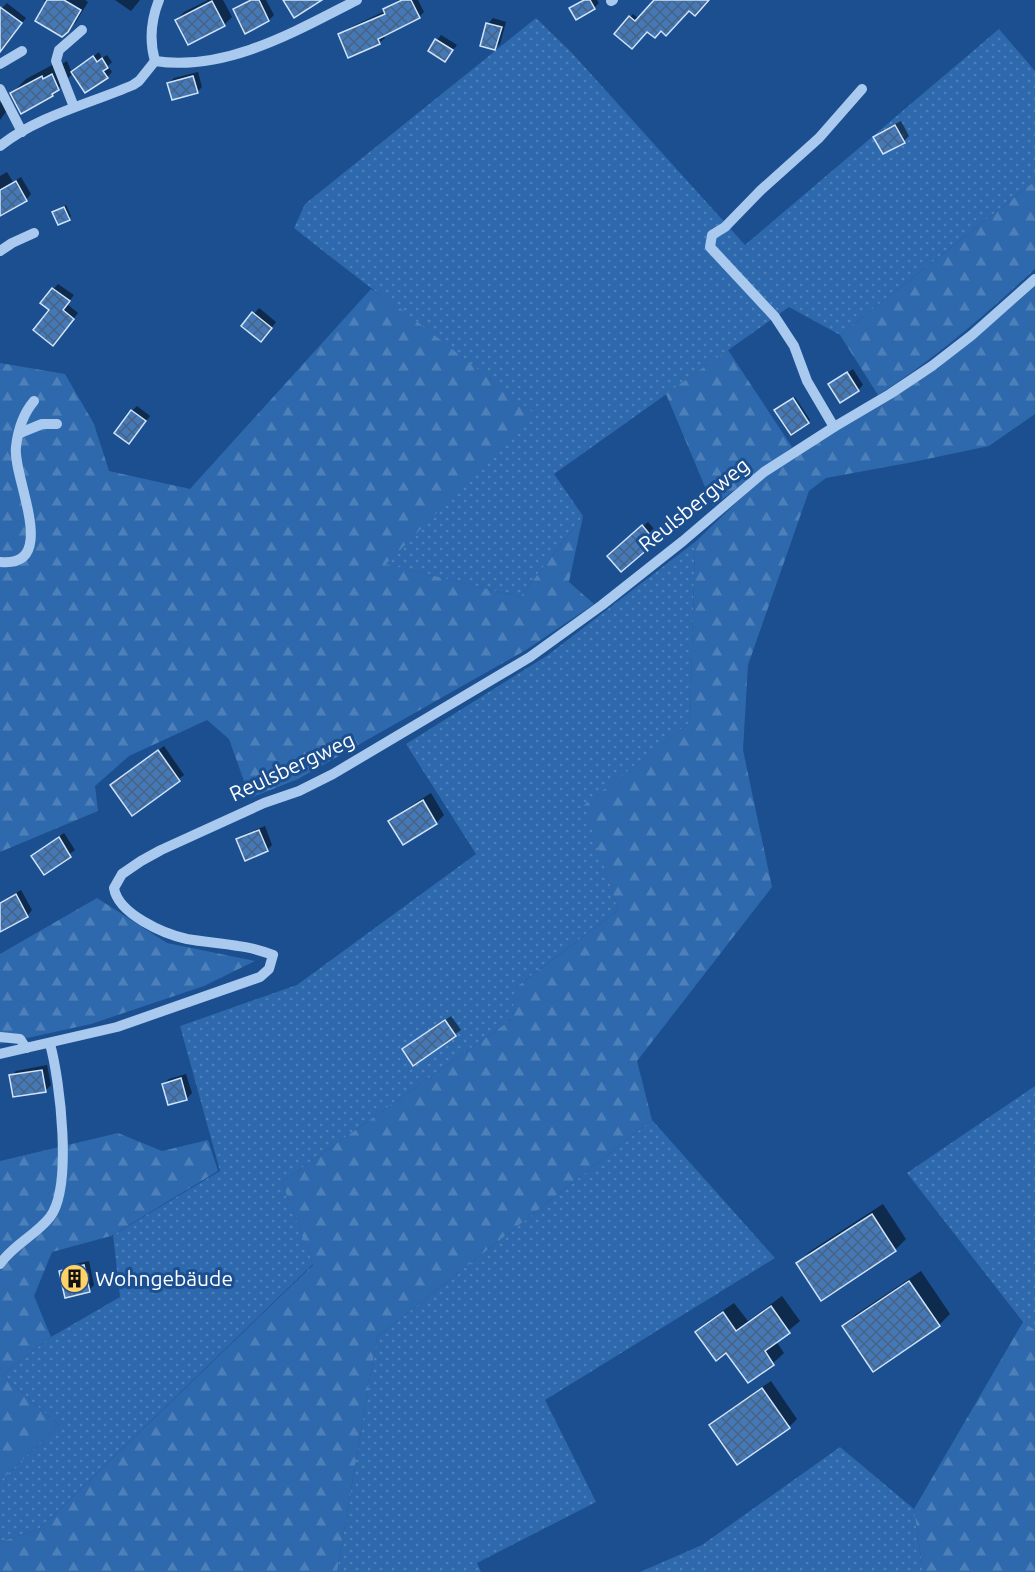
<svg xmlns="http://www.w3.org/2000/svg" width="1035" height="1572" font-family="Ubuntu,sans-serif">
  <style>
    .green { fill: url(#green-dots) }
    .forest { fill: url(#forest-firs) }
    .shadow { fill: #0007 }
    .building { fill: url(#building-cross-hatch); stroke: #cfe3fa; stroke-width: 1.5 }
    .lines { fill: none; stroke-linecap: round; stroke-linejoin: round }
    .minor { stroke: #a9c9ee; stroke-width: 10 }
    .labels { text-anchor: middle; stroke-width: 6; stroke-linejoin: round; paint-order: stroke }
    .street-label { font-size: 21px; fill: #fff; stroke: #1b4f8f }
    .poi-label { font-size: 21px; fill: #fff; stroke: #1b4f8f; text-anchor: start }
  </style>
  <defs>
    <pattern id="green-dots" width="8" height="8" patternUnits="userSpaceOnUse" patternTransform="scale(1.5)"><rect width="8" height="8" fill="#2e69ad"/><path d="M2 2h.1M6 6h.1" fill="none" stroke="#4d80b9" stroke-width="1.8" stroke-linecap="round"/></pattern>
    <pattern id="forest-firs" width="22" height="20" patternUnits="userSpaceOnUse" patternTransform="scale(1.5)"><rect width="22" height="20" fill="#2e69ad"/><path d="M5 1l3.5 6h-7zM16 11l3.5 6h-7z" fill="#4d80b9"/></pattern>
    <pattern id="building-cross-hatch" width="8" height="8" patternUnits="userSpaceOnUse" patternTransform="scale(1.5)"><rect width="8" height="8" fill="#4478b7"/><path d="M0 0l8 8M0 8l8-8" fill="none" stroke="#486282"/></pattern>
  </defs>
  <rect width="100%" height="100%" fill="#1b4f8f"/>
  <!-- green -->
  <g class="green">
    <path d="M536 18 572 53 745 245 999 29 1035 71V181L840 335 789 307 554 474 583 516 520 597 385 564 534 414C455 351 373 291 294 228L305 204Z"/>
    <path d="M695 542 690 722 585 805 618 910 516 987 512 1019 282 1182 313 1264 39 1529 0 1542V1481L59 1425 2 1375 51 1337 120 1297 113 1235 220 1171 180 1026 297 985 476 854 406 744 548 655Z"/>
    <path d="M1035 1086V1330L1023 1322 907 1173Z"/>
    <path d="M652 1120 775 1258 545 1400 596 1502 477 1563 481 1572H337L377 1337Z"/>
    <path d="M840 1447 914 1509 923 1572H640L702 1545Z"/>
  </g>
  <!-- forest -->
  <g class="forest">
    <path d="M1035 181V269C985 315 935 359 878 395L840 335Z"/>
    <path d="M1035 285V414L989 446 913 462 826 478 809 491 748 665 743 750 772 887 637 1061 652 1120 377 1337 337 1572H0V1542L39 1529 313 1265 282 1182 512 1019 515 988 618 910 584 805 690 722 695 542 758 482 785 461 937 369Z"/>
    <path d="M371 289 401 309 535 414 386 564 520 597 583 516 569 582 594 604 526 650 298 779 250 798 229 739 207 720 129 756 95 786 98 811 0 852V363L65 374 94 424 109 471 190 489Z"/>
    <path d="M728 350 792 447 713 506 666 394Z"/>
    <path d="M97 898 167 943 255 961 204 986 91 1024 0 1044V954Z"/>
    <path d="M118 1133 162 1151 208 1140 218 1171 111 1236 52 1252 34 1296 51 1337 2 1375 59 1425 0 1481V1161Z"/>
    <path d="M1023 1322 1035 1330V1572H923L914 1509Z"/>
  </g>
  <!-- shadow -->
  <g class="shadow">
    <path d="M44 0H85L88 2 76 22 62 35Z"/>
    <path d="M115 0H140L131 11Z"/>
    <path d="M208 0H223L232 17 224 25 176 20 184 12Z"/>
    <path d="M249 0H266L274 15 269 20 235 10Z"/>
    <path d="M399 0H418L424 12 419 17 383 35 385 38 379 43 340 35 345 30 385 11V10L390 5Z"/>
    <path d="M582 0H597L599 3 594 8H571Z"/>
    <path d="M656 0H707L689 9 661 29 616 33 633 14 639 19Z"/>
    <path d="M7 3 26 18 10 38 0 39V10Z"/>
    <path d="M493 18 506 22 500 44 494 49 488 24Z"/>
    <path d="M441 35 457 45 445 60 430 50Z"/>
    <path d="M99 52 102 58 107 55 112 62 108 66 112 72 107 77 73 73 52 95 12 93 26 79 56 63 58 66 67 61 72 73Z"/>
    <path d="M198 72 202 87 197 92 169 83 174 78Z"/>
    <path d="M0 102 8 109 0 120Z"/>
    <path d="M901 121 909 136 904 141 875 137 880 132Z"/>
    <path d="M7 172 13 182 21 177 31 194 26 200 0 214V176Z"/>
    <path d="M66 205 71 216 69 219 54 212Z"/>
    <path d="M58 284 74 295 67 304 78 313 58 339 51 310 42 303Z"/>
    <path d="M259 308 276 322 266 335 243 326Z"/>
    <path d="M853 369 863 385 858 390 830 385Z"/>
    <path d="M795 397 810 420 791 433 778 408Z"/>
    <path d="M137 406 150 416 134 437 132 411Z"/>
    <path d="M648 522 660 536 655 541 614 551Z"/>
    <path d="M164 746 184 775 132 814 117 780Z"/>
    <path d="M431 793 444 815 436 823 390 822 398 814Z"/>
    <path d="M265 826 272 845 267 850 238 840 243 835Z"/>
    <path d="M64 833 75 850 44 873 33 856Z"/>
    <path d="M21 890 32 910 27 916 0 924V902Z"/>
    <path d="M451 1016 461 1030 413 1063 409 1045Z"/>
    <path d="M47 1065 51 1085 46 1090 11 1076 16 1071Z"/>
    <path d="M186 1074 192 1093 187 1098 163 1084 169 1079Z"/>
    <path d="M883 1204 906 1239 895 1250 798 1263 809 1252Z"/>
    <path d="M89 1261 94 1285 89 1290 61 1271 66 1266Z"/>
    <path d="M921 1271 950 1314 939 1325 844 1326 855 1315Z"/>
    <path d="M782 1296 800 1321 776 1341 784 1353 773 1363 748 1381 727 1351 697 1332 708 1321 734 1303 748 1321Z"/>
    <path d="M771 1381 797 1419 789 1427 737 1463 711 1425 719 1417Z"/>
  </g>
  <!-- building -->
  <g class="building">
    <path d="M47 0H64L81 10 68 32 62 37 35 21Z"/>
    <path d="M251 0H259L269 21 245 34 233 9Z"/>
    <path d="M283 0H322L294 18Z"/>
    <path d="M402 0H411L420 18 378 39 380 44 348 58 338 34 385 14 383 9Z"/>
    <path d="M584 0H590L595 9 576 20 569 8Z"/>
    <path d="M654 0H709L695 16 689 11 666 36 661 31 655 38 647 32 632 49 614 34 629 16 635 21Z"/>
    <path d="M212 1 225 26 188 45 175 20Z"/>
    <path d="M0 7 22 23 0 52Z"/>
    <path d="M486 23 502 27 495 50 480 46Z"/>
    <path d="M435 39 453 50 445 62 428 51Z"/>
    <path d="M93 56 97 62 102 58 108 68 103 71 108 78 85 93 71 72Z"/>
    <path d="M52 74 59 90 52 94 53 96 21 114 10 93 42 76 43 79Z"/>
    <path d="M193 76 198 93 172 100 167 83Z"/>
    <path d="M895 125 905 143 883 154 873 137Z"/>
    <path d="M16 181 27 201 0 216V190Z"/>
    <path d="M64 207 70 220 58 225 52 212Z"/>
    <path d="M52 288 70 301 63 310 74 319 53 346 33 330 49 310 40 303Z"/>
    <path d="M252 312 272 328 261 342 241 326Z"/>
    <path d="M847 372 859 391 840 403 828 384Z"/>
    <path d="M793 398 809 423 791 435 774 410Z"/>
    <path d="M131 410 146 421 129 444 114 433Z"/>
    <path d="M642 525 656 542 621 572 607 556Z"/>
    <path d="M158 750 180 781 132 816 110 785Z"/>
    <path d="M423 800 437 824 403 845 388 821Z"/>
    <path d="M259 830 268 851 245 861 236 839Z"/>
    <path d="M59 837 71 857 44 875 31 856Z"/>
    <path d="M16 894 28 917 0 932V903Z"/>
    <path d="M445 1020 456 1036 413 1066 402 1049Z"/>
    <path d="M42 1070 46 1092 13 1097 9 1075Z"/>
    <path d="M181 1078 187 1100 168 1105 162 1084Z"/>
    <path d="M872 1214 896 1251 821 1301 796 1263Z"/>
    <path d="M84 1265 90 1292 65 1298 59 1271Z"/>
    <path d="M909 1281 940 1326 873 1372 842 1326Z"/>
    <path d="M771 1306 790 1333 765 1351 774 1365 748 1383 726 1353 716 1361 695 1332 723 1312 736 1331Z"/>
    <path d="M762 1388 790 1428 737 1465 709 1425Z"/>
  </g>
  <g class="lines">
    <!-- minor -->
    <g class="minor">
      <path d="M611 1 613 0"/>
      <path d="M155 61C226 72 296 31 357 0"/>
      <path d="M155 61C149 40 151 20 159 0"/>
      <path d="M0 64 22 51"/>
      <path d="M0 89 22 132"/>
      <path d="M74 107 56 61 59 50 82 30"/>
      <path d="M0 146C38 116 89 104 133 85L139 81 155 61"/>
      <path d="M0 251 12 243 34 233"/>
      <path d="M834 427 807 381 794 346 775 317 710 247 712 235 725 227 761 190 819 138 862 89"/>
      <path d="M20 433 42 424H57"/>
      <path d="M0 562C61 568 12 477 16 447 18 429 23 414 34 401"/>
      <path d="M0 1037 20 1039 26 1048"/>
      <path d="M0 1054 117 1027 260 977 269 969 273 955C262 951 250 947 238 946 221 943 204 942 187 939 164 934 118 914 114 888L122 874 141 861 161 850 264 803 299 791 333 774 530 657 602 605 683 541 764 472 834 427 890 394 932 366 972 335 1035 279"/>
      <path d="M0 1264C13 1245 36 1235 50 1217 73 1187 60 1080 50 1044"/>
    </g>
  </g>
  <!-- icons -->
  <defs>
    <symbol id="building-disc" viewBox="-11 -11 22 22"><circle r="9.5" fill="#ffd166" stroke="#1b4f8f"/><path d="M-4-6H4V6H1V3H-1V6H-4ZM-2.5-4.3h1.7v1.8h-1.7ZM.8-4.3h1.7v1.8H.8ZM-2.5-1h1.7V.8h-1.7ZM.8-1h1.7V.8H.8Z" fill="#111"/></symbol>
  </defs>
  <g fill-rule="evenodd">
    <use href="#building-disc" x="58" y="1262" width="33" height="33"/>
  </g>
  <g class="labels">
    <!-- street labels -->
    <g class="street-label">
      <text transform="translate(694 505) rotate(-39)" y="7">Reulsbergweg</text>
      <text transform="translate(292 767) rotate(-25)" y="7">Reulsbergweg</text>
    </g>
    <!-- poi labels -->
    <g class="poi-label">
      <text x="95" y="1286">Wohngebäude</text>
    </g>
  </g>
</svg>
